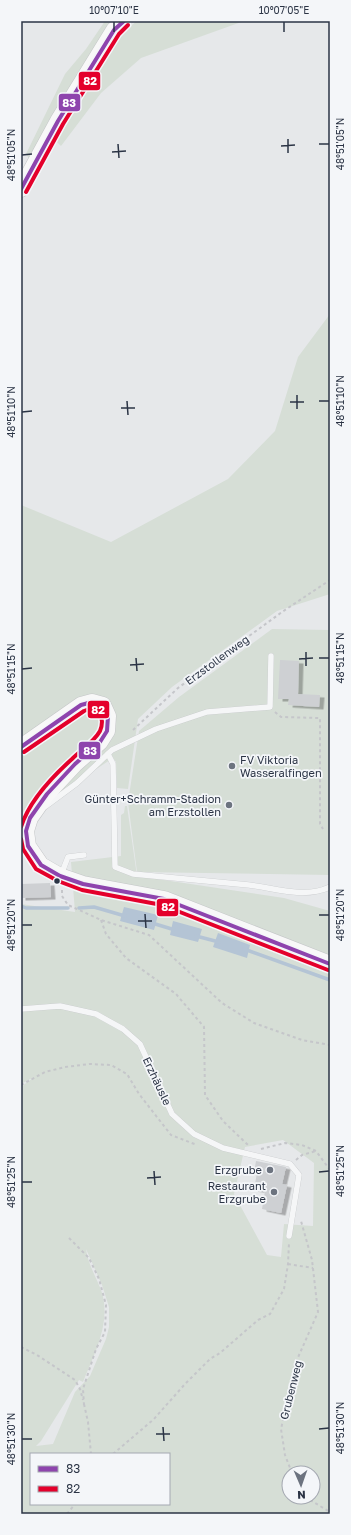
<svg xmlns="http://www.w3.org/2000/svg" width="351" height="1535" font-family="'Golos Text',sans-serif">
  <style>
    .green { fill: #d6ded6; fill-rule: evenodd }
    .water { fill: #b4c4d5 }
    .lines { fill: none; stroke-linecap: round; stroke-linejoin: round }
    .stream { stroke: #b4c4d5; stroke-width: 3.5 }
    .building { fill: #ced0d3; filter: url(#shadow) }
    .lane-casing { stroke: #c4c6c8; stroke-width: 6 }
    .secondary-casing { stroke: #c4c6c8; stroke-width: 17 }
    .path { stroke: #c5c6ca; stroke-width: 2; stroke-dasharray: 3 3; stroke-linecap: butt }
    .lane { stroke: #f5f6f7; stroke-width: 5.5 }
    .secondary { stroke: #f8f8f8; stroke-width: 16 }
    .bus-1-casing { stroke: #f4f6f9; stroke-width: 7 }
    .bus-2-casing { stroke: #f4f6f9; stroke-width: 7 }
    .bus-1 { stroke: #8e44ad; stroke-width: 4 }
    .bus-2 { stroke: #e4002b; stroke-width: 4 }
    .ticks { fill: none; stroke: #2b3445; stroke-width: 1.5 }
    .poi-dot { fill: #6c737f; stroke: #f4f6f9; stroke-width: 1.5 }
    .bus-dot { fill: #2b3445; stroke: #f4f6f9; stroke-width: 1.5 }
    .labels { text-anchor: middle; stroke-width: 3.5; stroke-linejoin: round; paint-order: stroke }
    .street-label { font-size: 11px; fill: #2b3445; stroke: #f4f6f9 }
    .poi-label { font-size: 11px; fill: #2b3445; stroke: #f4f6f9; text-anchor: end }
    .line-badge { stroke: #f4f6f9; stroke-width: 1.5 }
    .badge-label { font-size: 11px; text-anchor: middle; font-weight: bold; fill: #fff }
    .neatline { fill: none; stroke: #2b3445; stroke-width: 1.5 }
    .ticks-label { font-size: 10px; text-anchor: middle; fill: #2b3445 }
  </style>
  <defs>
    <filter id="shadow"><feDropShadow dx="4.5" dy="2.5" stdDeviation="0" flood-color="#0004"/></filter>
  </defs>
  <rect width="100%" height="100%" fill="#e6e8ea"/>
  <!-- green -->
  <g class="green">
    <path d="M105 21H115L30 160 26 154 65 74 86 49Z"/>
    <path d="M137 21H244L141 58 101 93 61 146 54 139 119 35Z"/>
    <path d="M330 314V594L277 611 172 687 138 719 128 789 117 788 116 762 113 758 57 795 21 823V505L111 542 228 479 275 431 298 357Z"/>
    <path d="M272 629 330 630V875L137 872 128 802 139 731 179 697Z"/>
    <path d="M125 806H127L137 876 284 898 330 911V1514H21V1087L34 1077 21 1084V904L75 912 71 862 121 856V815L124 813ZM283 1140 314 1163 313 1226 284 1224 281 1257 267 1255 234 1194 245 1147ZM86 1249 102 1285 109 1307V1327L106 1339 90 1376 75 1392 53 1444 36 1446 41 1441 79 1380 83 1382C94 1354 111 1324 102 1293 97 1278 88 1265 86 1249ZM31 1454H169V1504H31ZM289 1473H313V1497H289Z"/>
  </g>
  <!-- water -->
  <g class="water">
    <path d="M124 907 158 915 154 930 120 921Z"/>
    <path d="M173 921 202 929 198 942 170 935Z"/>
    <path d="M218 933 250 945 247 958 213 947Z"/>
  </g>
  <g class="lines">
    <!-- stream -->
    <g class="stream">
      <path d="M21 906 26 908H68"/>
      <path d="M79 908 94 907 125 916"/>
      <path d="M152 923 175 930"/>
      <path d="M196 936 219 942"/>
      <path d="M244 949 330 980"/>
    </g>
  </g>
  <!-- building -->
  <g class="building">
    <path d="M280 660 299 661 298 694 320 695 319 707 288 705 289 699H278Z"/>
    <path d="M50 883 51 897 21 898V884Z"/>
    <path d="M256 1161 286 1167 282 1184 287 1185 281 1213 262 1209 265 1191 254 1189 257 1173H254Z"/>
  </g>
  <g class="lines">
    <defs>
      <g id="lane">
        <path d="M108 754 113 764 115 867 133 874C172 878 210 881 249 885 275 888 304 899 330 887"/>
        <path d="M46 806 77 783 112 750 156 729 207 712 270 707 271 656"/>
        <path d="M61 875 68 857 84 855"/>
        <path d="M21 1009 60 1006 96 1014 123 1029 140 1044 172 1114 194 1134 223 1148 290 1164 299 1175 289 1236"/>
      </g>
      <g id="secondary">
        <path d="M21 189 58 121 114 30 124 21"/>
        <path d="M21 747 81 705 92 702 103 705 108 716 107 731 100 742 75 764 47 794 30 818 26 831 28 846 41 865 60 876 83 884 164 899 330 964"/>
      </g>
    </defs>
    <!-- lane casing -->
    <use href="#lane" class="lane-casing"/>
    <!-- secondary casing -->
    <use href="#secondary" class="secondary-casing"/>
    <!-- path -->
    <g class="path">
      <path d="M275 712 281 717 320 718V824L323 829"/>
      <path d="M133 730 178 688 282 612 330 580"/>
      <path d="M62 890V896L68 905 101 920 149 935 222 1003 254 1023 302 1040 330 1045"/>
      <path d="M101 920 106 934 126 958 176 994 204 1027 205 1095 223 1121 249 1146"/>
      <path d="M21 1085 45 1072 65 1067 90 1064 111 1065 127 1074 139 1094 171 1135 197 1145"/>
      <path d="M261 1149 285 1143 302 1145 316 1151 330 1170"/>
      <path d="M296 1160 302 1155 316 1151"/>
      <path d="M69 1238 89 1258 99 1279 106 1305 105 1332 96 1349 83 1389 84 1405"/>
      <path d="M288 1264 313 1268"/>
      <path d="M21 1347 37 1355 75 1380 80 1389 83 1400"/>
      <path d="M84 1404 88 1422 91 1454"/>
      <path d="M113 1454 154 1419 185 1384 210 1359 220 1353 258 1320 270 1314 284 1289 288 1264 289 1243"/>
      <path d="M292 1473 285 1455 281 1429 296 1362 318 1312 312 1260 301 1221"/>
      <path d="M305 1497 330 1512"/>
      <path d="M67 1514 75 1504"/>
    </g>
    <!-- lane -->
    <use href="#lane" class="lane"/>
    <!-- secondary -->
    <use href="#secondary" class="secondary"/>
    <defs>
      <g id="bus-1">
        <path d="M21 189 58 121 114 30 124 21"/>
        <path d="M21 747 81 705 92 702 103 705 108 716 107 731 100 742 75 764 47 794 30 818 26 831 28 846 41 865 60 876 83 884 164 899 330 964"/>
      </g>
      <g id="bus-2">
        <path d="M26 192 63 124 119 34 128 25"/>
        <path d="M21 827C29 801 52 777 72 759 81 750 94 742 100 731 103 724 102 716 99 710L92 708 84 711 24 752"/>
        <path d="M21 839 23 849 36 869 58 881 82 890 162 905 328 970"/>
      </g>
    </defs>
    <!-- bus-1 casing -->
    <use href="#bus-1" class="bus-1-casing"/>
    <!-- bus-2 casing -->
    <use href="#bus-2" class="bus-2-casing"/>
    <!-- bus-1 -->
    <use href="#bus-1" class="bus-1"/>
    <!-- bus-2 -->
    <use href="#bus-2" class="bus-2"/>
  </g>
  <!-- ticks -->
  <path class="ticks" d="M114 22V32M284 22V32M288 139V153M118 144 119 158M319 144H329M281 146 295 145M112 152 126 151M22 155 32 154M297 395V409M127 401 128 415M319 401H329M290 402H304M121 408H135M22 412 32 411M306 652V666M136 658 137 671M319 658H329M299 659 313 658M130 665 144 664M22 669 32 668M145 914 146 928M319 915H329M138 921H152M22 925H32M154 1171 155 1185M319 1172 329 1171M147 1178 161 1177M22 1182H32M163 1427 164 1441M319 1429 329 1428M156 1434H170M22 1439H32"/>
  <!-- markers -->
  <g class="poi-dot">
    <circle cx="232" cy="766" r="4"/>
    <circle cx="229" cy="805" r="4"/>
    <circle cx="270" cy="1170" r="4"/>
    <circle cx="274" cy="1192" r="4"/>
  </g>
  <circle class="bus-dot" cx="57" cy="881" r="3.5"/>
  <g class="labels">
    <!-- street labels -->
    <g class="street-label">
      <text transform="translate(217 660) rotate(-36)" y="4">Erzstollenweg</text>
      <text transform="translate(157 1081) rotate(65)" y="4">Erzhäusle</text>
      <text transform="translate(291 1390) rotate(-76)" y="4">Grubenweg</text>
    </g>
    <!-- poi labels -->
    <g class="poi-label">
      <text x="240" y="764" text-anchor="start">FV Viktoria<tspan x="240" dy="13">Wasseralfingen</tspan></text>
      <text x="221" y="803">Günter+Schramm-Stadion<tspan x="221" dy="13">am Erzstollen</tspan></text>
      <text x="262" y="1174">Erzgrube</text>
      <text x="266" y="1190">Restaurant<tspan x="266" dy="13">Erzgrube</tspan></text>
    </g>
  </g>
  <g class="line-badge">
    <rect x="78" y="71" width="23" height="20" rx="4" fill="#e4002b"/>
    <rect x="58" y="93" width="23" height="19" rx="4" fill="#8e44ad"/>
    <rect x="87" y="700" width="23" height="19" rx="4" fill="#e4002b"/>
    <rect x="78" y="741" width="23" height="19" rx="4" fill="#8e44ad"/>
    <rect x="156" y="898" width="23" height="19" rx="4" fill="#e4002b"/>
  </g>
  <g class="badge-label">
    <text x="90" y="85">82</text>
    <text x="69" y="107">83</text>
    <text x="98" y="714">82</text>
    <text x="90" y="755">83</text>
    <text x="168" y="911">82</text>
  </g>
  <!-- border -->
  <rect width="351" height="1535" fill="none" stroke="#f4f6f9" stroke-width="44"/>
  <!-- legend -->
  <rect x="30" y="1453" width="140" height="52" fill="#f4f6f9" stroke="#a4a8b1"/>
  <rect x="38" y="1466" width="20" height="6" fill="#8e44ad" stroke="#a4a8b1"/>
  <text x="66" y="1473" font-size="12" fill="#2b3445">83</text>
  <rect x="38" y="1486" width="20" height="6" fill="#e4002b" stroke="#a4a8b1"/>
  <text x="66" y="1493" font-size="12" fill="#2b3445">82</text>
  <!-- north arrow -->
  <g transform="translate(301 1485) rotate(178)"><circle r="19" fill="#f4f6f9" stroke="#a4a8b1"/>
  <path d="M0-3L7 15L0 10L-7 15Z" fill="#6c737f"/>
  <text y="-6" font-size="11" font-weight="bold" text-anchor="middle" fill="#2b3445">N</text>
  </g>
  <rect x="22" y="22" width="307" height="1491" class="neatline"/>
  <g class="ticks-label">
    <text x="114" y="14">10°07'10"E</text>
    <text x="284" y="14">10°07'05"E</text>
    <text transform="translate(340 144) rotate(-90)" y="4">48°51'05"N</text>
    <text transform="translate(11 155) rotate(-90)" y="4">48°51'05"N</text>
    <text transform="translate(340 401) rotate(-90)" y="4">48°51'10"N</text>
    <text transform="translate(11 412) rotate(-90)" y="4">48°51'10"N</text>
    <text transform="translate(340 658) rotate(-90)" y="4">48°51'15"N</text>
    <text transform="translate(11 669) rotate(-90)" y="4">48°51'15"N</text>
    <text transform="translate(340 915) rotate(-90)" y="4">48°51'20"N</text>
    <text transform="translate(11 925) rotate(-90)" y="4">48°51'20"N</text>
    <text transform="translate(340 1171) rotate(-90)" y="4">48°51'25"N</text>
    <text transform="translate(11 1182) rotate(-90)" y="4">48°51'25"N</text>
    <text transform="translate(340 1428) rotate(-90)" y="4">48°51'30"N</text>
    <text transform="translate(11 1439) rotate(-90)" y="4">48°51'30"N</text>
  </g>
</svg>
